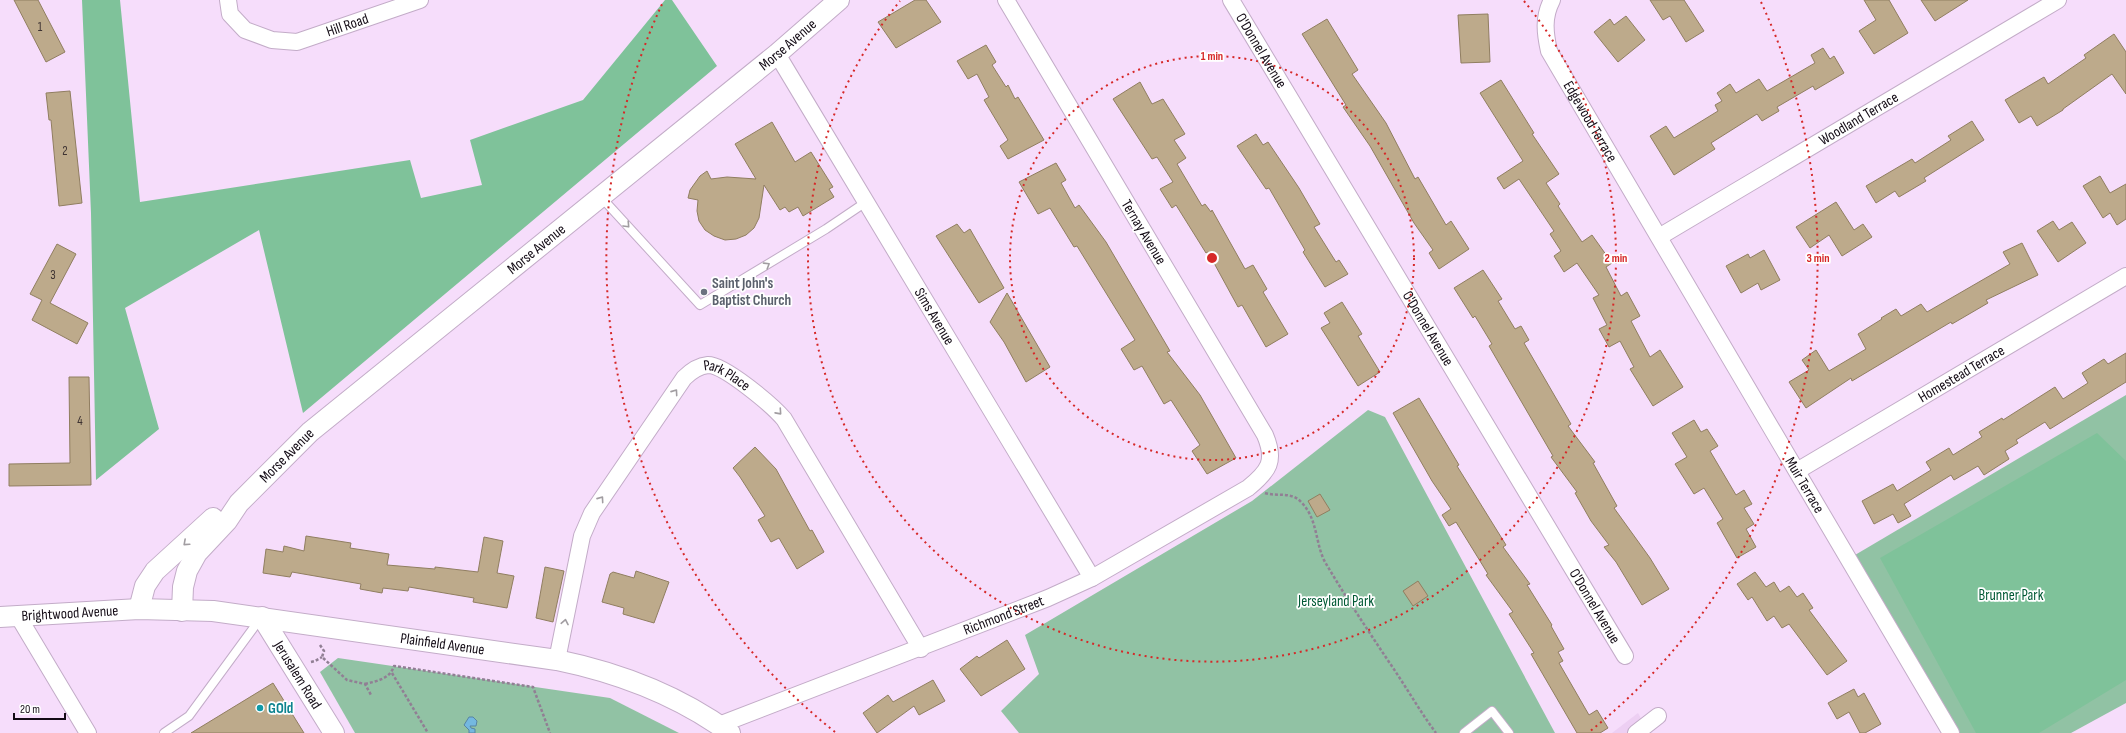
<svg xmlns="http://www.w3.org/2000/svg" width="2126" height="733" font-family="'Sofia Sans Condensed',sans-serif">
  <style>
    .built { fill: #edcff3 }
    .green { fill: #91c2a4 }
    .forest { fill: #7fc29a }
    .water { fill: #74b8e0; stroke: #5784a3 }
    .building { fill: #bdaa8b; stroke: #907e60 }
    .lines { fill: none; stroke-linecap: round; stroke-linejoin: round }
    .service-casing { stroke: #c3acc8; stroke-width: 10 }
    .minor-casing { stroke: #c3acc8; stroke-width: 18 }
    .tertiary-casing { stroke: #c3acc8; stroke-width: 22 }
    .path { stroke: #917f94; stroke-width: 2.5; stroke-dasharray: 3 2; stroke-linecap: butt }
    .service { stroke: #fff; stroke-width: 8 }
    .minor { stroke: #fff; stroke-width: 16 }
    .tertiary { stroke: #fff; stroke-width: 20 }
    .oneway { stroke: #a19da1 }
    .ring { fill: none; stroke: #d62828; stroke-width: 2; stroke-dasharray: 2 4 }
    .worship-dot { fill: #6b7280; stroke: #fff; stroke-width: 1.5 }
    .culture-dot { fill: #0f9aa8; stroke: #fff; stroke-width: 1.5 }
    .labels { text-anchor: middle; stroke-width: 3.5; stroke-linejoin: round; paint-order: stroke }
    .number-label { font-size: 13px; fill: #3e3332 }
    .street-label { font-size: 15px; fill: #130b15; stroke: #fff }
    .worship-label { font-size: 15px; font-weight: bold; fill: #5b616d; stroke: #fff; text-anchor: start }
    .park-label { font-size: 15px; fill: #015935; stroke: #fff }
    .culture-label { font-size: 15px; font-weight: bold; fill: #0d838f; stroke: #fff; text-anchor: start }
    .centre { fill: #d62828; stroke: #fff; stroke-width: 2 }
    .ring-label { font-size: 12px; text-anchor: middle; font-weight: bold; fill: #d62828; stroke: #fff; stroke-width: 3.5; stroke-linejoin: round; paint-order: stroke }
  </style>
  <rect width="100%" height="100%" fill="#f6ddfb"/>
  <!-- built -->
  <path class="built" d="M1638 713 1649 733H1612Z"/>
  <!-- green -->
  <g class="green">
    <path d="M2126 395V703L2071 733H1960L1855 555Z"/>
    <path d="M1368 410 1385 417 1555 733H1019L1001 711 1039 674 1025 635 1252 501Z"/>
    <path d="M338 658 610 698 679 733H355L320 672Z"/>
  </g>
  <!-- forest -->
  <g class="forest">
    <path d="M82 0H120L140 202 410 160 421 198 482 185 470 140 583 100 665 0H672L717 66 303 413 259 230 125 308 159 429 96 480 91 213Z"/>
    <path d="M2097 433 2126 461V680L2039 733H1976L1880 558Z"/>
  </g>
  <!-- water -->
  <path class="water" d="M469 717H473L477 721 476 726H470L471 728 475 729V733H469V730L464 725Z"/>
  <!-- building -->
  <g class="building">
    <path d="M14 0H38L65 52 46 62Z"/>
    <path d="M915 0H926L941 22 896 48 878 22Z"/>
    <path d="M1650 0H1684L1704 31 1686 42 1670 16 1663 20Z"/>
    <path d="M1864 0H1889L1908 33 1874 54 1859 31 1876 20Z"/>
    <path d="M1921 0H1968L1935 21Z"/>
    <path d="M1488 14 1490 62 1461 63 1458 15Z"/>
    <path d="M1626 16 1645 40 1618 62 1594 32 1610 19 1614 25Z"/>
    <path d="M1327 19 1358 70 1352 74 1386 123 1415 179 1418 177 1446 225 1451 221 1469 249 1439 269 1429 253 1433 250 1414 223 1370 146 1343 107 1346 105 1302 34Z"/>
    <path d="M2114 34 2126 52V94L2112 74 2063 109V110L2037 126 2031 116 2019 123 2005 100 2044 77 2048 84 2086 58 2084 55Z"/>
    <path d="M986 45 996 62 992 65 1006 87 1008 85 1015 99 1018 97 1044 140 1008 159 1000 146 1008 140 984 100 989 97 977 74 968 79 957 61Z"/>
    <path d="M1823 48 1830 59 1834 56 1844 73 1815 90 1813 86 1777 107 1779 111 1762 121 1757 114 1711 143 1715 149 1674 175 1650 136 1666 126 1674 138 1718 111 1715 105 1722 101 1717 93 1730 84 1736 93 1759 79 1767 91 1815 63 1811 55Z"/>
    <path d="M1501 80 1534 133 1532 134 1559 174 1546 183 1560 204 1558 206 1582 242 1592 235 1612 263 1606 267 1621 296 1627 292 1640 316 1631 321 1650 357 1660 350 1683 387 1653 406 1630 369 1634 367 1620 341 1609 347 1599 329 1607 325 1593 298 1599 295 1577 263 1564 272 1554 256 1561 251 1550 234 1554 231 1519 179 1504 189 1497 178 1523 161 1480 93Z"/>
    <path d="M1140 82 1152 104 1163 99 1185 134 1174 140 1186 158 1177 164 1202 206 1205 204 1211 212 1212 210 1245 269 1253 265 1267 289 1263 292 1288 334 1266 347 1242 305 1238 307 1208 252 1206 253 1176 205 1172 208 1160 189 1173 182 1157 157 1152 159 1113 99Z"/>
    <path d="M70 91 82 203 59 206 51 120H49L46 93Z"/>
    <path d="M1972 121 1984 140 1924 178 1926 181 1899 197 1895 191 1876 203 1866 186 1912 159 1915 163 1951 140 1948 136Z"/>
    <path d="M772 122 795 162 811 152 833 187 829 189 834 197 803 216 798 207 789 212 785 207 780 210 764 185 759 218 754 228 746 235 736 239 725 240 714 236 705 230 699 221 697 211 698 200 688 198 690 190 700 176 707 171 711 179 727 177 756 179 735 144Z"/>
    <path d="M1256 134 1263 145 1268 142 1299 188 1320 224 1314 227 1336 262 1339 260 1348 274 1325 287 1303 252 1305 250 1269 188 1266 189 1237 146Z"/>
    <path d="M1056 163 1066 180 1061 183 1075 208 1079 205 1106 242 1170 351 1167 352 1200 395 1236 458 1207 474 1192 451 1200 445 1171 400 1164 404 1142 366 1134 370 1121 349 1135 340 1077 246 1074 247 1050 208 1038 214 1019 182Z"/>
    <path d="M2100 176 2110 193 2126 184V219L2117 225 2110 213 2103 218 2083 186Z"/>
    <path d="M1836 202 1854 230 1863 224 1872 237 1842 256 1829 235 1810 248 1796 227Z"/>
    <path d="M2053 221 2059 230 2072 222 2086 243 2058 262 2037 231Z"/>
    <path d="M957 224 964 233 970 229 1004 288 979 303 936 236Z"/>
    <path d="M2022 243 2038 275 1986 300 1988 303 1952 324 1951 322 1852 381 1851 378 1806 408 1789 382 1809 370 1802 360 1816 350 1829 371 1866 349 1858 334 1882 319 1881 318 1896 309 1901 316 1921 304 1927 312 2010 264 2003 252Z"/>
    <path d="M57 244 76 254 50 303 88 323 77 344 32 320 42 300 30 294Z"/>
    <path d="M1764 250 1780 280 1761 290 1758 283 1741 293 1726 266 1748 254 1750 258Z"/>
    <path d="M1483 270 1502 299 1498 301 1515 329 1521 326 1529 340 1524 343 1571 424 1568 426 1595 462 1593 463 1617 506 1614 508 1650 558 1669 589 1642 605 1616 562 1604 547 1609 545 1591 521 1575 493 1577 492 1551 457 1553 456 1489 346 1492 344 1475 316 1473 318 1454 288Z"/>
    <path d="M1007 293 1050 367 1026 382 1004 342 990 322Z"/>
    <path d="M1342 302 1362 334 1358 336 1380 372 1358 386 1321 328 1330 323 1324 313Z"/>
    <path d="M2126 353V382L2050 429 2045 422 2016 440 2018 443 2005 451 2009 459 1984 475 1978 466 1954 480 1951 475 1904 504 1911 516 1898 523 1893 514 1874 524 1862 501 1893 484 1897 491 1931 470 1926 462 1949 448 1953 455 1982 437 1979 432 2002 418 2003 420 2055 387 2063 399 2088 383 2082 373 2104 359 2108 364Z"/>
    <path d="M69 377H89L91 485 9 486V464L70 463Z"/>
    <path d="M1419 398 1459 465 1457 466 1506 545 1503 547 1530 584 1527 585 1552 625 1551 626 1564 649 1558 652 1563 661 1559 663 1589 715 1597 710 1608 728 1600 733H1577L1531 654 1534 653 1509 614 1513 612 1486 575 1488 574 1456 522 1449 526 1442 515 1451 509 1432 481 1393 413Z"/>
    <path d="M1694 420 1701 432 1707 429 1718 446 1710 451 1736 495 1744 490 1752 504 1744 508 1754 524 1746 529 1756 547 1737 558 1717 523 1723 519 1704 488 1694 494 1675 464 1687 457 1672 433Z"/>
    <path d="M755 447 776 469 810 531 812 530 824 552 797 569 779 538 771 542 758 520 765 516 740 477 733 468Z"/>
    <path d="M1320 494 1330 510 1317 517 1308 501Z"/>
    <path d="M306 536 351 543 350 548 389 554 387 565 435 569V567L478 572 484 537 503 541 497 573 514 576 507 608 473 602 474 598 409 587 408 591 383 588 382 593 360 589 361 584 292 572 290 577 263 573 266 549 283 552 284 546 304 551Z"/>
    <path d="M545 567 564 571 553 622 536 618Z"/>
    <path d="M636 571 669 582 654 623 623 614 624 608 602 602 610 574 613 572 634 578Z"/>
    <path d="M1755 572 1766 587 1774 582 1780 592 1789 586 1797 597 1803 593 1813 608 1809 610 1847 661 1827 675 1789 624 1782 628 1774 616 1767 621 1752 597 1748 600 1737 584Z"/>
    <path d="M1418 581 1428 596 1413 606 1403 591Z"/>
    <path d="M1007 640 1025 669 981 696 960 669 977 656 979 658Z"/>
    <path d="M933 680 945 701 919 715 914 706 877 733 863 713 888 695 893 702Z"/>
    <path d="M273 683 304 733H191Z"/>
    <path d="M1854 689 1858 697 1864 693 1881 724 1865 733H1860L1849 712 1837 719 1828 703Z"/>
  </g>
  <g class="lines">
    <defs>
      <g id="service">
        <path d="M601 197 700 305 826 229 866 202"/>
        <path d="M164 733 189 716 260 619"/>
        <path d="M1464 733 1492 711 1509 733"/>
      </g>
      <g id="minor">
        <path id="s1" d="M228 0 230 14 245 30 272 40 297 42 420 0"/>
        <path id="s2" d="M1231 0 1625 656"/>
        <path id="s3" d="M1552 0C1543 17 1545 33 1549 51L1951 733"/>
        <path id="s4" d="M777 54 1092 578"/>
        <path id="s5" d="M1659 237 2058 0"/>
        <path id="s6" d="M1797 471 2126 276"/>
        <path d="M18 616 88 733"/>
        <path id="s7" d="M557 660 582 536 592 513 684 378C691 371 698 366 708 365 725 365 773 406 784 419L921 649"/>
        <path id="s8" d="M719 725 1048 598 1092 578 1248 488C1269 471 1276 461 1265 435L1006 0"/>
        <path d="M1636 733 1658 716"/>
      </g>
      <g id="tertiary">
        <path d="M139 609 145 586 155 571 213 518"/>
        <path id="s9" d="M182 611 183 587 187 571 197 553 227 521 239 503 310 432 777 54 839 0"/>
        <path id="s10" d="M0 617 139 609 213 611 557 660C620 673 678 695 730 733"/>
        <path id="s11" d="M262 617 334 733"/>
      </g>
    </defs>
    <!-- service casing -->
    <use href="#service" class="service-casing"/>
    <!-- minor casing -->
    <use href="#minor" class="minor-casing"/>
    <!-- tertiary casing -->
    <use href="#tertiary" class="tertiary-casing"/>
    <!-- path -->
    <g class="path">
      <path d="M1265 493C1279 497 1292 491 1302 503 1318 520 1315 543 1325 562 1345 596 1367 629 1389 662 1405 685 1419 710 1436 733"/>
      <path d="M320 645 324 651 322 657 347 680 365 684 371 695"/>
      <path d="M311 662 315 661 322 657"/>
      <path d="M392 673 428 733"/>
      <path d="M365 684C377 681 390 679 394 666L533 687 550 733"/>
    </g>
    <!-- service -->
    <use href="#service" class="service"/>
    <!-- minor -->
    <use href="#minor" class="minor"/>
    <!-- tertiary -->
    <use href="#tertiary" class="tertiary"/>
  </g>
  <!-- one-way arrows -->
  <defs><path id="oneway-chevron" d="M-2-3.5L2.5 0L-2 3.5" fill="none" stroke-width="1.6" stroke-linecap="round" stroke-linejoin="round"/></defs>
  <g class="oneway">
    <use href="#oneway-chevron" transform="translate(627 225) rotate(47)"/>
    <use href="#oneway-chevron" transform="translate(767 265) rotate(-32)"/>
    <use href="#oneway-chevron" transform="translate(675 392) rotate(-55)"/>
    <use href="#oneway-chevron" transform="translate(779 412) rotate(48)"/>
    <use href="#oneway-chevron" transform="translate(601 499) rotate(-55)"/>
    <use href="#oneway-chevron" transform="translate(186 543) rotate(138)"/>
    <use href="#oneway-chevron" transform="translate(565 622) rotate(-79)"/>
  </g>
  <!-- distance rings -->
  <g class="ring">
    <circle cx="1212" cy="258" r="202"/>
    <path d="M1524 1A404 404 0 1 1 900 1"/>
    <path d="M835 732A606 606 0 0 1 663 2M1761 2A606 606 0 0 1 1589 732"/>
  </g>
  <!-- markers -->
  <circle class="worship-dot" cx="704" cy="292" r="4"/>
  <circle class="culture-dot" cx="260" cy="708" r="4"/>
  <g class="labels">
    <!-- number labels -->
    <g class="number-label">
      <text x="40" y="31">1</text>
      <text x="65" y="155">2</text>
      <text x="53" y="279">3</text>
      <text x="80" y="425">4</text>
    </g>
    <!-- street labels -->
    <g class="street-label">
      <text dy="5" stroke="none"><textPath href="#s1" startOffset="143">Hill Road</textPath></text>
      <text dy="5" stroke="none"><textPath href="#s9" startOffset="842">Morse Avenue</textPath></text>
      <text dy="5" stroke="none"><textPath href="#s2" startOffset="59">O'Donnel Avenue</textPath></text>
      <text dy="5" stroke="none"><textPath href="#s5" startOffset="232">Woodland Terrace</textPath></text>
      <text dy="5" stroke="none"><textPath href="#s3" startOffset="134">Edgewood Terrace</textPath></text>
      <text transform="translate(1144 232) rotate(59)" y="5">Ternay Avenue</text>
      <text dy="5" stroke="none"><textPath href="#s9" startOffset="518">Morse Avenue</textPath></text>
      <text dy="5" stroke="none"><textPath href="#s4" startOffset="306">Sims Avenue</textPath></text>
      <text dy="5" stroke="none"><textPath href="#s2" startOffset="383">O'Donnel Avenue</textPath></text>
      <text dy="5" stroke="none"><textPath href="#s6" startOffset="191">Homestead Terrace</textPath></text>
      <text dy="5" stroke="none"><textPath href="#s7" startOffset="364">Park Place</textPath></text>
      <text dy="5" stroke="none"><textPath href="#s9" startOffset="194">Morse Avenue</textPath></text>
      <text dy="5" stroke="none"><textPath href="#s3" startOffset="556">Muir Terrace</textPath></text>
      <text dy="5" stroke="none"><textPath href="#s2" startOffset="707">O'Donnel Avenue</textPath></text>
      <text dy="5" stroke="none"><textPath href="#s10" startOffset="70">Brightwood Avenue</textPath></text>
      <text dy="5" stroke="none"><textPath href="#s8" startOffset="305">Richmond Street</textPath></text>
      <text dy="5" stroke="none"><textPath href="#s10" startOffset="445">Plainfield Avenue</textPath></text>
      <text dy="5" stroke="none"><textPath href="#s11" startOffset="68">Jerusalem Road</textPath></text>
    </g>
    <!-- worship labels -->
    <g class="worship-label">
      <text x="712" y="288">Saint John's<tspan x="712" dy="17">Baptist Church</tspan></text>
    </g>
    <!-- park labels -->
    <g class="park-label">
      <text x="2011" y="600">Brunner Park</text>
      <text x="1336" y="606">Jerseyland Park</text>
    </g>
    <!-- culture labels -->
    <g class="culture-label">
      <text x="268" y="713">GOld</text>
    </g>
  </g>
  <circle cx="1212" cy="258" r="6" class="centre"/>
  <g class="ring-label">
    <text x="1212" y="60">1 min</text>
    <text x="1616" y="262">2 min</text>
    <text x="1818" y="262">3 min</text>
  </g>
  <!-- scale -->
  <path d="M14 713v6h51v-6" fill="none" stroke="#130b15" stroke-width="2"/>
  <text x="20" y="713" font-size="12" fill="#130b15" stroke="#ffffff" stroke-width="3" paint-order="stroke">20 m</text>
</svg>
